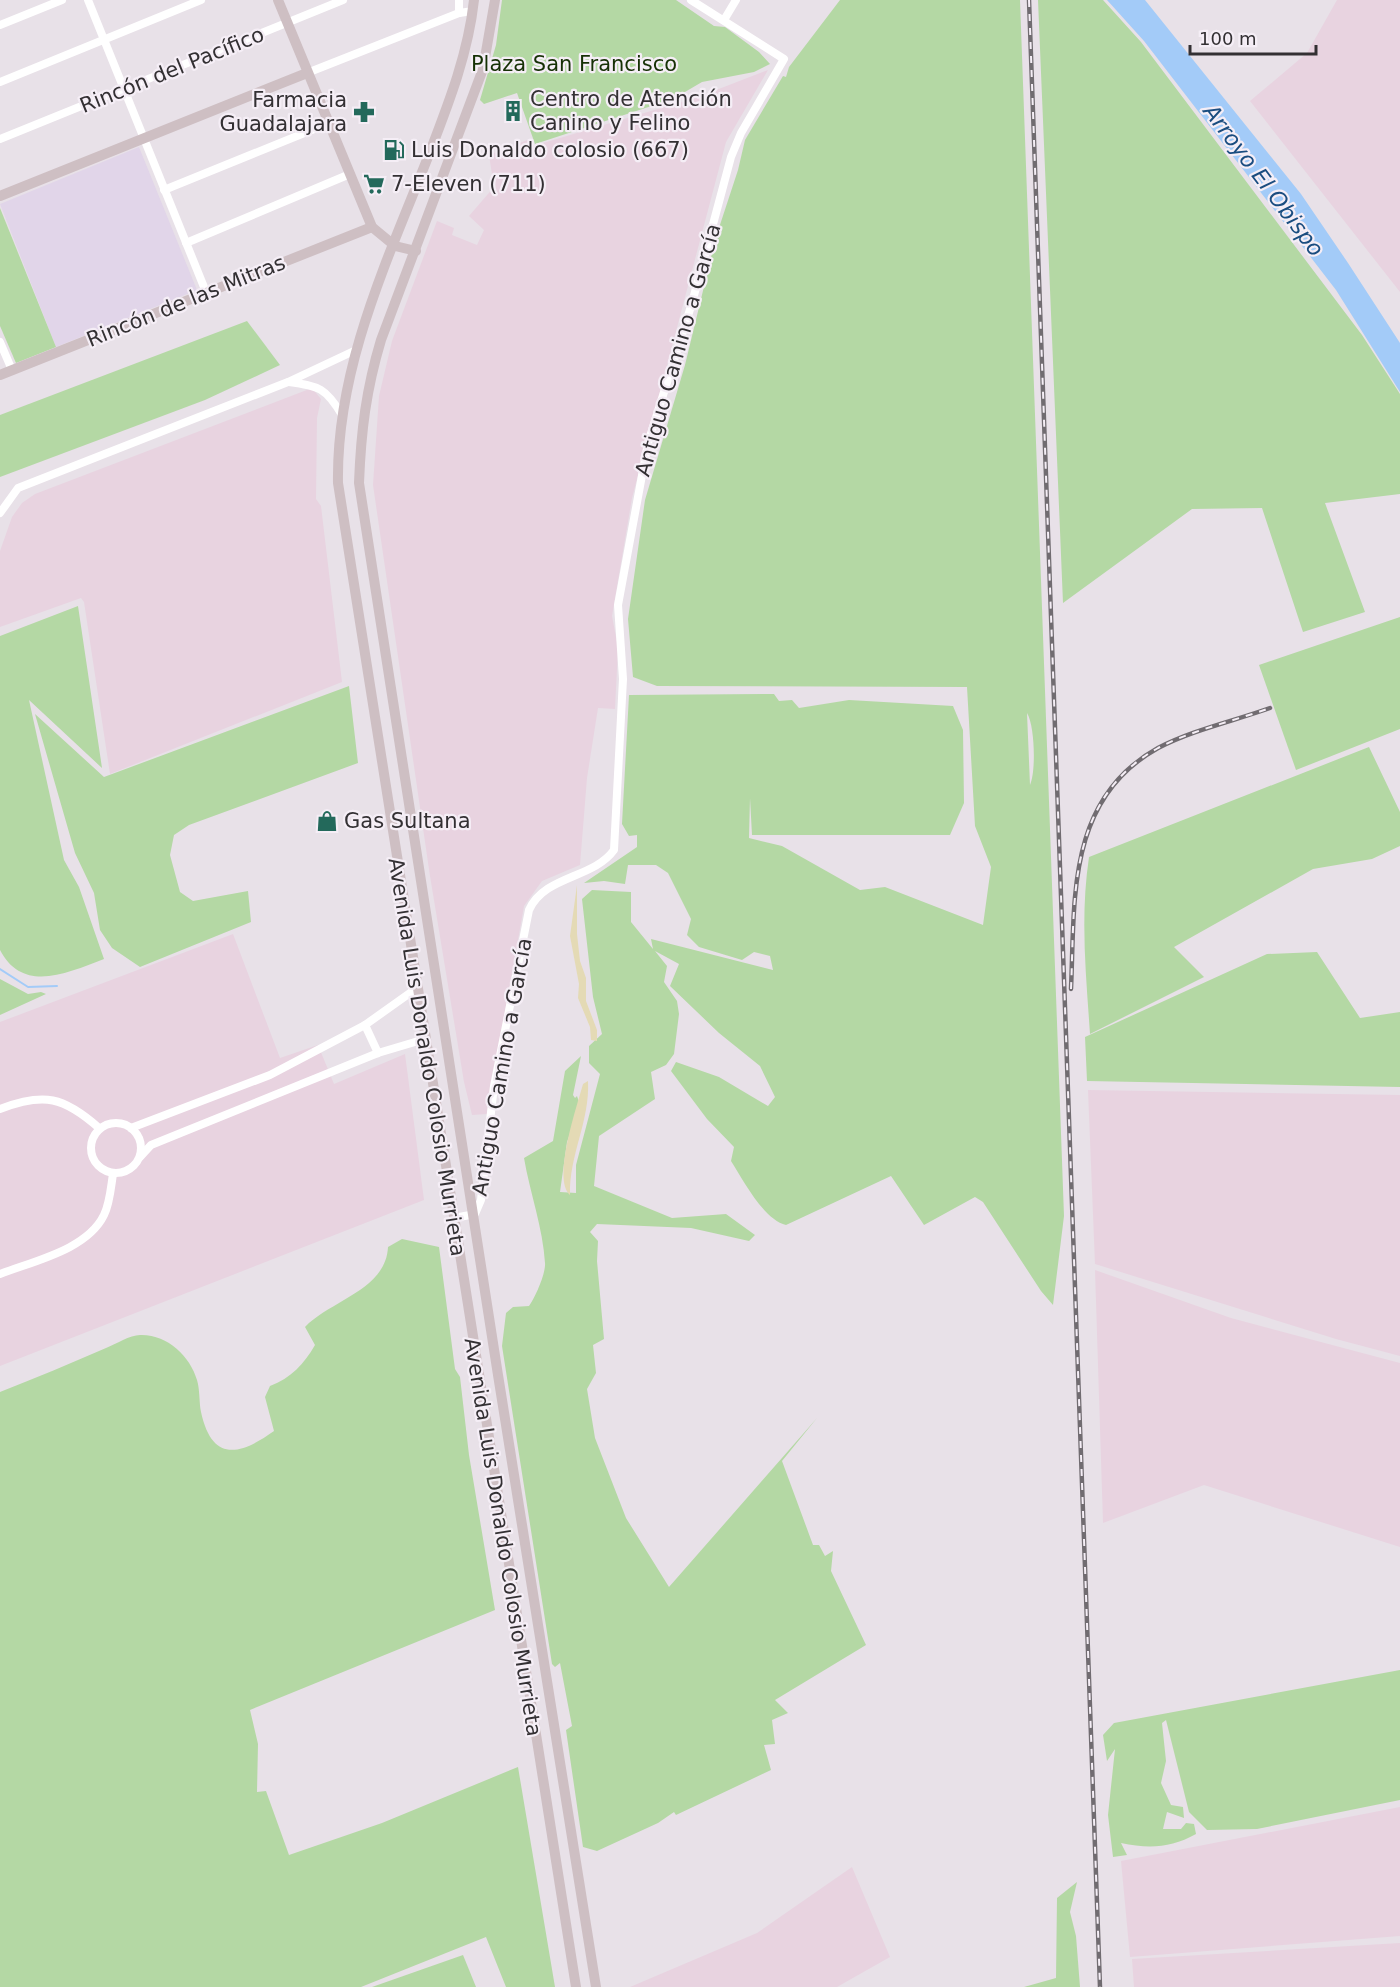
<svg xmlns="http://www.w3.org/2000/svg" width="1400" height="1987" font-family="'DejaVu Sans',sans-serif">
  <style>
    .industrial { fill: #e8d3e0 }
    .education { fill: #e1d5e9 }
    .green { fill: #b4d8a4; fill-rule: evenodd }
    .sand { fill: #e4dab5 }
    .water { fill: #a3cbf8 }
    .lines { fill: none; stroke-linecap: round; stroke-linejoin: round }
    .stream { stroke: #a3cbf8; stroke-width: 2 }
    .street { stroke: #fff; stroke-width: 8 }
    .secondary { stroke: #cebfc3; stroke-width: 10 }
    .rail-casing { stroke: #716c71; stroke-width: 4.5 }
    .rail { stroke: #f5eef6; stroke-width: 2; stroke-dasharray: 7; stroke-linecap: butt }
    .labels { text-anchor: middle; stroke-width: 4.5; stroke-linejoin: round; paint-order: stroke }
    .park-label { font-size: 21px; fill: #163105; stroke: #f5eef6 }
    .street-label { font-size: 21px; fill: #333033; stroke: #f5eef6 }
    .poi-label { font-size: 21px; fill: #333033; stroke: #f5eef6; text-anchor: start }
    .water-label { font-size: 22px; font-style: italic; fill: #1a4d80; stroke: #f5eef6 }
  </style>
  <rect width="100%" height="100%" fill="#e8e1e8"/>
  <!-- industrial -->
  <g class="industrial">
    <path d="M1337 0H1400V292L1250 101 1307 53Z"/>
    <path d="M768 70 726 142 632 498 612 616 618 648 615 709 598 708 587 778 580 865 542 881 524 906 487 1114 472 1115 464 1082 430 876 373 485 379 396 392 341 437 221 454 228 452 235 477 245 484 230 469 216 494 187 489 155 530 139 533 146 698 97Z"/>
    <path d="M312 388 321 399 317 418 316 499 321 506 342 682 110 774 84 602 81 598 0 627V551L12 517 22 503 35 494Z"/>
    <path d="M233 934 280 1058 318 1045 334 1084 405 1054 424 1200 0 1366V1022Z"/>
    <path d="M1088 1090 1400 1095V1356L1336 1339 1095 1264Z"/>
    <path d="M1095 1270 1231 1318 1400 1363V1547L1204 1485 1103 1523Z"/>
    <path d="M1400 1807V1936L1130 1957 1121 1861Z"/>
    <path d="M852 1867 890 1957 837 1987H630L757 1933Z"/>
    <path d="M1400 1943V1987H1134L1132 1959Z"/>
  </g>
  <!-- education -->
  <path class="education" d="M139 147 197 290 56 347 0 204Z"/>
  <!-- green -->
  <g class="green">
    <path d="M502 0H676L714 26 725 27 759 52 770 64 754 72 702 82 673 99 535 144 517 93 484 104 480 100 496 45Z"/>
    <path d="M840 0H1020L1064 1216 1053 1305 1041 1291 983 1202 975 1197 924 1225 891 1176 786 1225C764 1220 743 1180 731 1161L734 1147 707 1119 671 1071 676 1062 719 1077 768 1106 775 1097 760 1066 719 1033 670 986 679 964 655 951 667 966 664 982 677 1001 679 1014 674 1054 666 1065 651 1072 655 1099 599 1136 594 1186 672 1218 726 1214 755 1235 749 1241 691 1228 597 1224 590 1232 598 1241 597 1261 604 1339 593 1345 596 1373 587 1389 595 1438 626 1518 669 1587 817 1418 782 1461 813 1545H819L825 1556 833 1551 831 1571 866 1645 775 1700 788 1713 772 1720 775 1744 764 1745 771 1770 676 1815 674 1812 658 1823 597 1851 583 1847 566 1730 572 1726 560 1663 555 1667 552 1664 502 1346 506 1313 513 1307 529 1306C535 1298 546 1273 545 1263 543 1228 530 1193 524 1158L553 1141 565 1071 581 1056 573 1095 575 1098 577 1096 580 1105 567 1142 560 1192 576 1193V1165L600 1074 589 1063V1046L602 1034 593 997 582 899 592 890 631 892V922L653 949 651 939 773 970 770 956 754 952 742 960 699 947 687 935 691 919 668 873 656 865H628L625 884 604 881 584 883 637 847V835L629 836 622 824 629 695 774 694 779 701 792 700 799 708 849 700 953 706 963 730 964 803 950 835H752L750 798 749 838 782 846 860 890 885 887 983 925 991 867 975 826 967 687 657 686 633 677 628 619 645 500 685 365 716 237 738 170 745 140 783 76 786 77 789 67ZM1027 713C1035 726 1036 772 1030 785Z"/>
    <path d="M1038 0H1103L1141 42 1362 335 1400 394V494L1325 503 1365 612 1303 632 1262 508 1192 509 1063 603Z"/>
    <path d="M0 208 56 347 16 363 0 326Z"/>
    <path d="M247 321 280 365 205 400 0 477V415Z"/>
    <path d="M78 606 102 768 29 700 64 860 79 887 104 959C67 973 23 994 0 950V636Z"/>
    <path d="M1400 617V729L1296 770 1259 665Z"/>
    <path d="M349 686 358 763 189 825 174 835 170 855 180 892 193 901 248 891 251 922 140 967 112 948 100 930 94 893 75 853 35 714 104 777Z"/>
    <path d="M1369 747 1400 812V846L1372 859 1313 869 1174 947 1204 977 1090 1034C1086 974 1080 917 1089 857Z"/>
    <path d="M1317 952 1360 1018 1400 1012V1087L1087 1081 1085 1037 1267 954Z"/>
    <path d="M0 979 28 994 41 992 46 994 0 1015Z"/>
    <path d="M402 1239 439 1247 455 1369 460 1377 469 1455 495 1610 250 1710 258 1744 257 1792 266 1791 289 1855 382 1823 518 1767 555 1987H506L486 1937 361 1987H0V1392C36 1378 71 1363 106 1348 116 1344 130 1335 140 1335 167 1334 190 1356 197 1380 200 1390 199 1402 201 1412 212 1462 239 1456 274 1431L265 1397 270 1386C291 1378 304 1364 315 1345L305 1327C331 1300 386 1290 388 1247Z"/>
    <path d="M1400 1670V1800L1257 1829 1207 1830 1189 1812 1166 1720 1162 1723 1166 1761 1161 1783 1171 1805 1183 1807 1184 1818 1167 1812 1163 1829H1181L1186 1823 1194 1824 1196 1834C1171 1848 1149 1849 1121 1843L1127 1855 1113 1857 1108 1815 1115 1749 1107 1761 1103 1735 1114 1723Z"/>
    <path d="M1077 1882 1070 1912 1076 1936 1080 1987H1024L1056 1978 1057 1898Z"/>
    <path d="M463 1955 476 1987H372Z"/>
  </g>
  <!-- sand -->
  <g class="sand">
    <path d="M577 885V934L580 961 586 978V1001L597 1030V1041L591 1040 590 1027 578 998 579 984 570 936Z"/>
    <path d="M588 1081C590 1122 569 1154 570 1195 552 1179 577 1106 583 1084Z"/>
  </g>
  <!-- water -->
  <path class="water" d="M1107 0H1145L1301 194 1348 263 1400 343V392L1336 290 1144 41Z"/>
  <g class="lines">
    <!-- stream -->
    <path class="stream" d="M0 969 28 987 57 986"/>
    <!-- street -->
    <g class="street">
      <path d="M88 0 206 292"/>
      <path d="M459 0V13"/>
      <path d="M724 20 736 0"/>
      <path d="M0 25 62 0"/>
      <path d="M307 73 459 13 473 11"/>
      <path d="M0 82 201 0"/>
      <path d="M0 139 343 0"/>
      <path d="M164 190 329 123"/>
      <path d="M186 243 350 174"/>
      <path d="M0 342 12 370"/>
      <path d="M289 382C319 386 326 388 342 415"/>
      <path d="M0 513 18 488 288 382 356 350"/>
      <path d="M365 1025 378 1053"/>
      <path d="M0 1109C44 1092 64 1097 99 1128"/>
      <circle cx="116" cy="1148" r="25"/>
      <path d="M131 1128 270 1075 365 1025 417 988"/>
      <path d="M140 1157 151 1145 378 1053 425 1039"/>
      <path d="M454 1218 475 1214 481 1200 494 1086 529 910C545 875 593 879 614 850L623 679 618 605 648 443 692 303 731 157 741 133 784 59 691 0"/>
      <path d="M0 1274C33 1261 87 1250 104 1215 110 1203 111 1186 113 1174"/>
    </g>
    <!-- secondary -->
    <g class="secondary">
      <path d="M278 0 372 227 395 246 416 251"/>
      <path d="M474 0C468 55 448 105 428 157 387 261 336 368 338 483L576 1987"/>
      <path d="M495 0 483 69 381 340C366 390 361 431 359 483L498 1375 596 1987"/>
      <path d="M0 196 307 73"/>
      <path d="M0 375 372 227"/>
    </g>
    <defs>
      <g id="rail">
        <path d="M1029 0 1100 1987"/>
        <path d="M1071 989C1075 900 1066 799 1158 748 1192 730 1234 721 1270 708"/>
      </g>
    </defs>
    <!-- rail casing -->
    <use href="#rail" class="rail-casing"/>
    <!-- rail -->
    <use href="#rail" class="rail"/>
  </g>
  <!-- icons -->
  <defs>
    <symbol id="building-bare" viewBox="-9 -9 18 18"><path d="M-4-6H4V6H1V3H-1V6H-4ZM-2.5-4.3h1.7v1.8h-1.7ZM.8-4.3h1.7v1.8H.8ZM-2.5-1h1.7V.8h-1.7ZM.8-1h1.7V.8H.8Z" fill="#23695b" stroke="#f5eef6" stroke-width="2.5" paint-order="stroke"/></symbol>
    <symbol id="pharmacy-bare" viewBox="-9 -9 18 18"><path d="M-2-6h4v4h4v4h-4v4h-4v-4h-4v-4h4Z" fill="#23695b" stroke="#f5eef6" stroke-width="2.5" paint-order="stroke"/></symbol>
    <symbol id="fuel-bare" viewBox="-9 -9 18 18"><path d="M-5.5-6h7V0h2V4h1.3V-2.5L3-4.5l.8-.8L6-3V5H2.5V1h-1V6h-7ZM-4.2-4.7v3.2H.2V-4.7Z" fill="#23695b" stroke="#f5eef6" stroke-width="2.5" paint-order="stroke"/></symbol>
    <symbol id="supermarket-bare" viewBox="-9 -9 18 18"><path d="M-6-5.5h2.5l.6 2H6L4.5 2H-2.5L-4.4-4H-6ZM-1.5 3.2a1.3 1.3 0 1 0 .1 0ZM3 3.2a1.3 1.3 0 1 0 .1 0Z" fill="#23695b" stroke="#f5eef6" stroke-width="2.5" paint-order="stroke"/></symbol>
    <symbol id="shop-bare" viewBox="-9 -9 18 18"><path d="M-5-2.5h2.3a2.7 3.5 0 0 1 5.4 0H5L5.5 6h-11ZM-1.5-2.5h3a1.5 2.3 0 0 0-3 0Z" fill="#23695b" stroke="#f5eef6" stroke-width="2.5" paint-order="stroke"/></symbol>
  </defs>
  <g fill-rule="evenodd">
    <use href="#building-bare" x="498" y="96" width="30" height="30"/>
    <use href="#pharmacy-bare" x="349" y="97" width="30" height="30"/>
    <use href="#fuel-bare" x="379" y="135" width="30" height="30"/>
    <use href="#supermarket-bare" x="359" y="169" width="30" height="30"/>
    <use href="#shop-bare" x="312" y="806" width="30" height="30"/>
  </g>
  <g class="labels">
    <!-- park labels -->
    <g class="park-label">
      <text x="574" y="71">Plaza San Francisco</text>
    </g>
    <!-- street labels -->
    <g class="street-label">
      <text transform="translate(172 70) rotate(-22)" y="7">Rincón del Pacífico</text>
      <text transform="translate(186 301) rotate(-22)" y="7">Rincón de las Mitras</text>
      <text transform="translate(678 350) rotate(-74)" y="7">Antiguo Camino a García</text>
      <text transform="translate(427 1057) rotate(81)" y="7">Avenida Luis Donaldo Colosio Murrieta</text>
      <text transform="translate(502 1067) rotate(-80)" y="7">Antiguo Camino a García</text>
      <text transform="translate(503 1537) rotate(81)" y="7">Avenida Luis Donaldo Colosio Murrieta</text>
    </g>
    <!-- poi labels -->
    <g class="poi-label">
      <text x="530" y="106">Centro de Atención<tspan x="530" dy="24">Canino y Felino</tspan></text>
      <text x="347" y="107" text-anchor="end">Farmacia<tspan x="347" dy="24">Guadalajara</tspan></text>
      <text x="411" y="157">Luis Donaldo colosio (667)</text>
      <text x="391" y="191">7-Eleven (711)</text>
      <text x="344" y="828">Gas Sultana</text>
    </g>
    <!-- water labels -->
    <g class="water-label">
      <text transform="translate(1264 180) rotate(53)" y="8">Arroyo El Obispo</text>
    </g>
  </g>
  <!-- scale -->
  <path d="M1190 45v9h126v-9" fill="none" stroke="#333033" stroke-width="3"/>
  <text x="1199" y="45" font-size="18" fill="#333033" stroke="#f5eef6" stroke-width="4.5" paint-order="stroke">100 m</text>
</svg>
